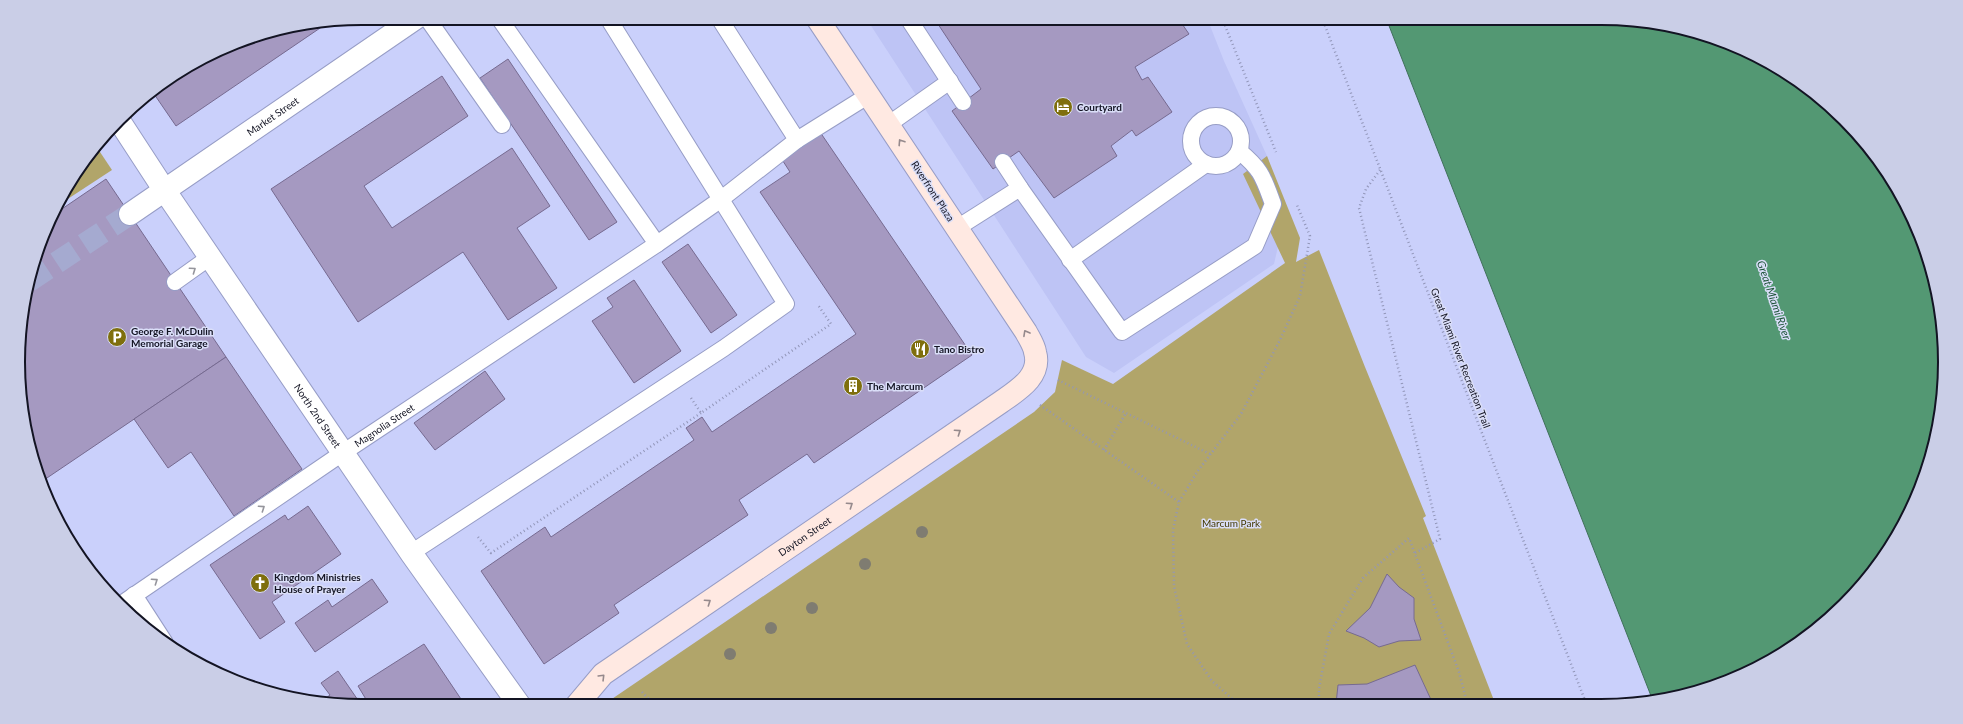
<svg xmlns="http://www.w3.org/2000/svg" width="1963" height="724" font-family="Lato,sans-serif">
  <style>
    .built { fill: #bec4f5 }
    .green { fill: #b1a56a }
    .water { fill: #539873; stroke: #40705b }
    .building { fill: #a599c1; stroke: #766a90 }
    .lines { fill: none; stroke-linecap: round; stroke-linejoin: round }
    .street-tunnel { stroke: #a5aad0; stroke-width: 22; stroke-dasharray: 22 11; stroke-linecap: butt }
    .lane-casing { stroke: #979dc6; stroke-width: 18 }
    .street-casing { stroke: #979dc6; stroke-width: 24 }
    .secondary-casing { stroke: #979dc6; stroke-width: 24 }
    .path { stroke: #9296b9; stroke-width: 2.5; stroke-dasharray: 1 3; stroke-linecap: butt }
    .lane { stroke: #fff; stroke-width: 16 }
    .street { stroke: #fff; stroke-width: 22 }
    .secondary { stroke: #ffe9e2; stroke-width: 22 }
    .tree { fill: #7f7c71 }
    .oneway { stroke: #95898c }
    .oneway2 { stroke: #95959c }
    .labels { text-anchor: middle; stroke-width: 3; stroke-linejoin: round; paint-order: stroke }
    .poi-label { font-size: 10px; font-weight: bold; fill: #131423; stroke: #dadef8; text-anchor: start }
    .street-label { font-size: 10px; fill: #131423; stroke: #dadef8 }
    .park-label { font-size: 10px; fill: #423800; stroke: #dadef8 }
    .water-label { font-size: 11px; font-style: italic; fill: #1f543a; stroke: #dadef8 }
    .rim { fill: none; stroke: #131423; stroke-width: 2 }
  </style>
  <rect width="100%" height="100%" fill="#cad0fb"/>
  <!-- built -->
  <path class="built" d="M866 18H1207L1224 61 1267 156 1286 212 1274 264 1114 373 1086 357Z"/>
  <!-- green -->
  <g class="green">
    <path d="M98 149 112 170 57 206 64 190Z"/>
    <path d="M1267 156 1300 238 1296 262 1319 250 1365 367 1426 516 1423 518 1495 703 603 705 1034 412 1055 392 1062 360 1113 384 1285 263 1243 174Z"/>
  </g>
  <!-- water -->
  <path class="water" d="M1386 18H1601L1690 30 1753 54 1811 89 1860 135 1899 190 1927 252 1942 317 1944 385 1933 451 1899 534 1828 620 1753 671 1653 701Z"/>
  <!-- building -->
  <g class="building">
    <path d="M934 18H1178L1189 34 1135 67 1142 80 1148 77 1172 112 1136 136 1132 130 1111 146 1117 156 1054 198 1019 151 993 169 952 111 981 89Z"/>
    <path d="M326 24 176 126 152 91 190 64 251 36Z"/>
    <path d="M508 59 617 222 589 240 480 78Z"/>
    <path d="M442 76 468 116 364 186 392 228 512 148 550 206 517 228 557 288 508 320 463 252 358 322 271 189Z"/>
    <path d="M820 132 972 355 814 463 807 454 739 500 748 515 614 605 619 613 544 664 481 571 545 527 551 537 694 440 686 428 702 417 712 432 856 334 760 192 790 172 781 158Z"/>
    <path d="M106 179 226 357 41 482 25 429 21 317 36 251 53 215Z"/>
    <path d="M688 244 737 315 711 333 662 262Z"/>
    <path d="M634 280 681 351 634 383 592 321 613 307 607 298Z"/>
    <path d="M226 357 302 469 234 516 191 452 168 468 134 419Z"/>
    <path d="M485 371 505 399 435 450 414 423Z"/>
    <path d="M308 506 341 554 272 602 285 622 260 639 210 565 285 515 288 520Z"/>
    <path d="M1387 574 1399 587 1414 598V619L1421 640 1399 641 1379 647 1364 638 1346 631 1370 608Z"/>
    <path d="M372 579 388 602 315 652 295 623 328 600 332 607Z"/>
    <path d="M424 644 465 705 370 706 358 686Z"/>
    <path d="M1415 665 1433 704H1336L1338 685 1367 684Z"/>
    <path d="M338 671 362 706 322 701 330 695 321 683Z"/>
  </g>
  <g class="lines">
    <!-- street-tunnel -->
    <path class="street-tunnel" d="M29 281 130 214"/>
    <defs>
      <g id="lane">
        <path d="M427 18 502 125"/>
        <path d="M908 18 963 102"/>
        <circle cx="1216" cy="141" r="25"/>
        <path d="M889 124 950 81"/>
        <path d="M797 140 869 95"/>
        <path d="M1003 162 1020 188"/>
        <path d="M957 228 1020 188 1122 332 1255 246 1273 204C1263 177 1262 170 1239 151"/>
        <path d="M657 244 720 200 797 140 719 18"/>
        <path d="M1070 260 1206 164"/>
        <path d="M175 282 210 257"/>
        <path d="M411 553 724 348 786 304 608 18"/>
        <path d="M134 595 165 643"/>
        <path id="s1" d="M123 603 344 452 657 244 499 18"/>
      </g>
      <g id="street">
        <path id="s2" d="M120 122 165 191 411 553 520 706"/>
        <path id="s3" d="M130 214 416 18"/>
      </g>
      <g id="secondary">
        <path id="s4" d="M576 706 603 674 1001 402C1018 390 1042 376 1035 352 1034 345 1029 338 1026 332L817 18"/>
      </g>
    </defs>
    <!-- lane casing -->
    <use href="#lane" class="lane-casing"/>
    <!-- street casing -->
    <use href="#street" class="street-casing"/>
    <!-- secondary casing -->
    <use href="#secondary" class="secondary-casing"/>
    <!-- path -->
    <g class="path">
      <path d="M1222 18 1276 152"/>
      <path d="M1322 18 1586 703"/>
      <path d="M1380 170 1366 189 1359 208 1440 539 1415 553"/>
      <path d="M1058 380 1210 454"/>
      <path d="M691 398 701 413 831 324 818 305"/>
      <path d="M1040 405 1179 502"/>
      <path d="M1104 450 1126 413"/>
      <path d="M478 537 491 553 701 413"/>
      <path d="M642 692 654 705"/>
      <path d="M1238 704 1212 681 1187 644 1174 586 1173 530 1179 502 1197 472 1241 414 1280 340 1300 296 1310 236 1297 205"/>
      <path d="M1319 704V689L1329 634 1363 578 1409 538 1459 672 1465 695V703"/>
    </g>
    <!-- lane -->
    <use href="#lane" class="lane"/>
    <!-- street -->
    <use href="#street" class="street"/>
    <!-- secondary -->
    <use href="#secondary" class="secondary"/>
  </g>
  <!-- trees -->
  <g class="tree">
    <circle cx="922" cy="532" r="6"/>
    <circle cx="865" cy="564" r="6"/>
    <circle cx="812" cy="608" r="6"/>
    <circle cx="771" cy="628" r="6"/>
    <circle cx="730" cy="654" r="6"/>
  </g>
  <!-- one-way arrows -->
  <defs><path id="oneway-chevron" d="M-2-3.5L2.5 0L-2 3.5" fill="none" stroke-width="1.6" stroke-linecap="round" stroke-linejoin="round"/></defs>
  <g class="oneway">
    <use href="#oneway-chevron" transform="translate(901 142) rotate(-123)"/>
    <use href="#oneway-chevron" transform="translate(1026 333) rotate(-119)"/>
    <use href="#oneway-chevron" transform="translate(958 432) rotate(-34)"/>
    <use href="#oneway-chevron" transform="translate(850 505) rotate(-34)"/>
    <use href="#oneway-chevron" transform="translate(708 602) rotate(-34)"/>
    <use href="#oneway-chevron" transform="translate(602 677) rotate(-45)"/>
  </g>
  <g class="oneway2">
    <use href="#oneway-chevron" transform="translate(193 270) rotate(-35)"/>
    <use href="#oneway-chevron" transform="translate(262 508) rotate(-34)"/>
    <use href="#oneway-chevron" transform="translate(155 581) rotate(-34)"/>
  </g>
  <!-- icons -->
  <defs>
    <symbol id="hotel-disc" viewBox="-11 -11 22 22"><circle r="9.5" fill="#7f6f0d" stroke="#dadef8"/><path d="M-6-4.5h1.5V1H6V5H4.5V3h-9V5H-6ZM-4 0a1.8 1.8 0 1 1 3.6 0ZM.5 0V-2.5h3Q6-2.5 6 0Z" fill="#fff"/></symbol>
    <symbol id="parking-disc" viewBox="-11 -11 22 22"><circle r="9.5" fill="#7f6f0d" stroke="#dadef8"/><path d="M-3.5-5.5H1a3.5 3.5 0 0 1 0 7H-1V5.5H-3.5ZM-1-3.4V-.6H.8a1.4 1.4 0 0 0 0-2.8Z" fill="#fff"/></symbol>
    <symbol id="restaurant-disc" viewBox="-11 -11 22 22"><circle r="9.5" fill="#7f6f0d" stroke="#dadef8"/><path d="M-5-6h1v4h1v-4h1v4h1v-4h1v5L-1.5 .5V6h-2V.5L-5-1ZM5-6V6H3V1.5H1.5Q1.5-4 5-6Z" fill="#fff"/></symbol>
    <symbol id="building-disc" viewBox="-11 -11 22 22"><circle r="9.5" fill="#7f6f0d" stroke="#dadef8"/><path d="M-4-6H4V6H1V3H-1V6H-4ZM-2.5-4.3h1.7v1.8h-1.7ZM.8-4.3h1.7v1.8H.8ZM-2.5-1h1.7V.8h-1.7ZM.8-1h1.7V.8H.8Z" fill="#fff"/></symbol>
    <symbol id="church-disc" viewBox="-11 -11 22 22"><circle r="9.5" fill="#7f6f0d" stroke="#dadef8"/><path d="M-1.2-6h2.4v3.5h3.3v2.4h-3.3V6h-2.4V-.1h-3.3v-2.4h3.3Z" fill="#fff"/></symbol>
  </defs>
  <g fill-rule="evenodd">
    <use href="#hotel-disc" x="1052" y="96" width="22" height="22"/>
    <use href="#parking-disc" x="106" y="326" width="22" height="22"/>
    <use href="#restaurant-disc" x="909" y="338" width="22" height="22"/>
    <use href="#building-disc" x="842" y="375" width="22" height="22"/>
    <use href="#church-disc" x="249" y="572" width="22" height="22"/>
  </g>
  <g class="labels">
    <!-- poi labels -->
    <g class="poi-label">
      <text x="1077" y="111">Courtyard</text>
      <text x="131" y="335">George F. McDulin<tspan x="131" dy="12">Memorial Garage</tspan></text>
      <text x="934" y="353">Tano Bistro</text>
      <text x="867" y="390">The Marcum</text>
      <text x="274" y="581">Kingdom Ministries<tspan x="274" dy="12">House of Prayer</tspan></text>
    </g>
    <!-- street labels -->
    <g class="street-label">
      <text dy="4" stroke="none"><textPath href="#s3" startOffset="173">Market Street</textPath></text>
      <text transform="translate(933 191) rotate(57)" y="4">Riverfront Plaza</text>
      <text transform="translate(1461 358) rotate(69)" y="4">Great Miami River Recreation Trail</text>
      <text dy="4" stroke="none"><textPath href="#s2" startOffset="354">North 2nd Street</textPath></text>
      <text dy="4" stroke="none"><textPath href="#s1" startOffset="316">Magnolia Street</textPath></text>
      <text dy="4" stroke="none"><textPath href="#s4" startOffset="286">Dayton Street</textPath></text>
    </g>
    <!-- park labels -->
    <g class="park-label">
      <text x="1231" y="527">Marcum Park</text>
    </g>
    <!-- water labels -->
    <g class="water-label">
      <text transform="translate(1774 300) rotate(71)" y="4">Great Miami River</text>
    </g>
  </g>
  <!-- crop -->
  <path d="M0 0H1963V724H0ZM362 25H1601A337 337 0 0 1 1938 362V362A337 337 0 0 1 1601 699H362A337 337 0 0 1 25 362V362A337 337 0 0 1 362 25Z" fill="#cacee7" fill-rule="evenodd"/>
  <path class="rim" d="M362 25H1601A337 337 0 0 1 1938 362V362A337 337 0 0 1 1601 699H362A337 337 0 0 1 25 362V362A337 337 0 0 1 362 25Z"/>
</svg>
